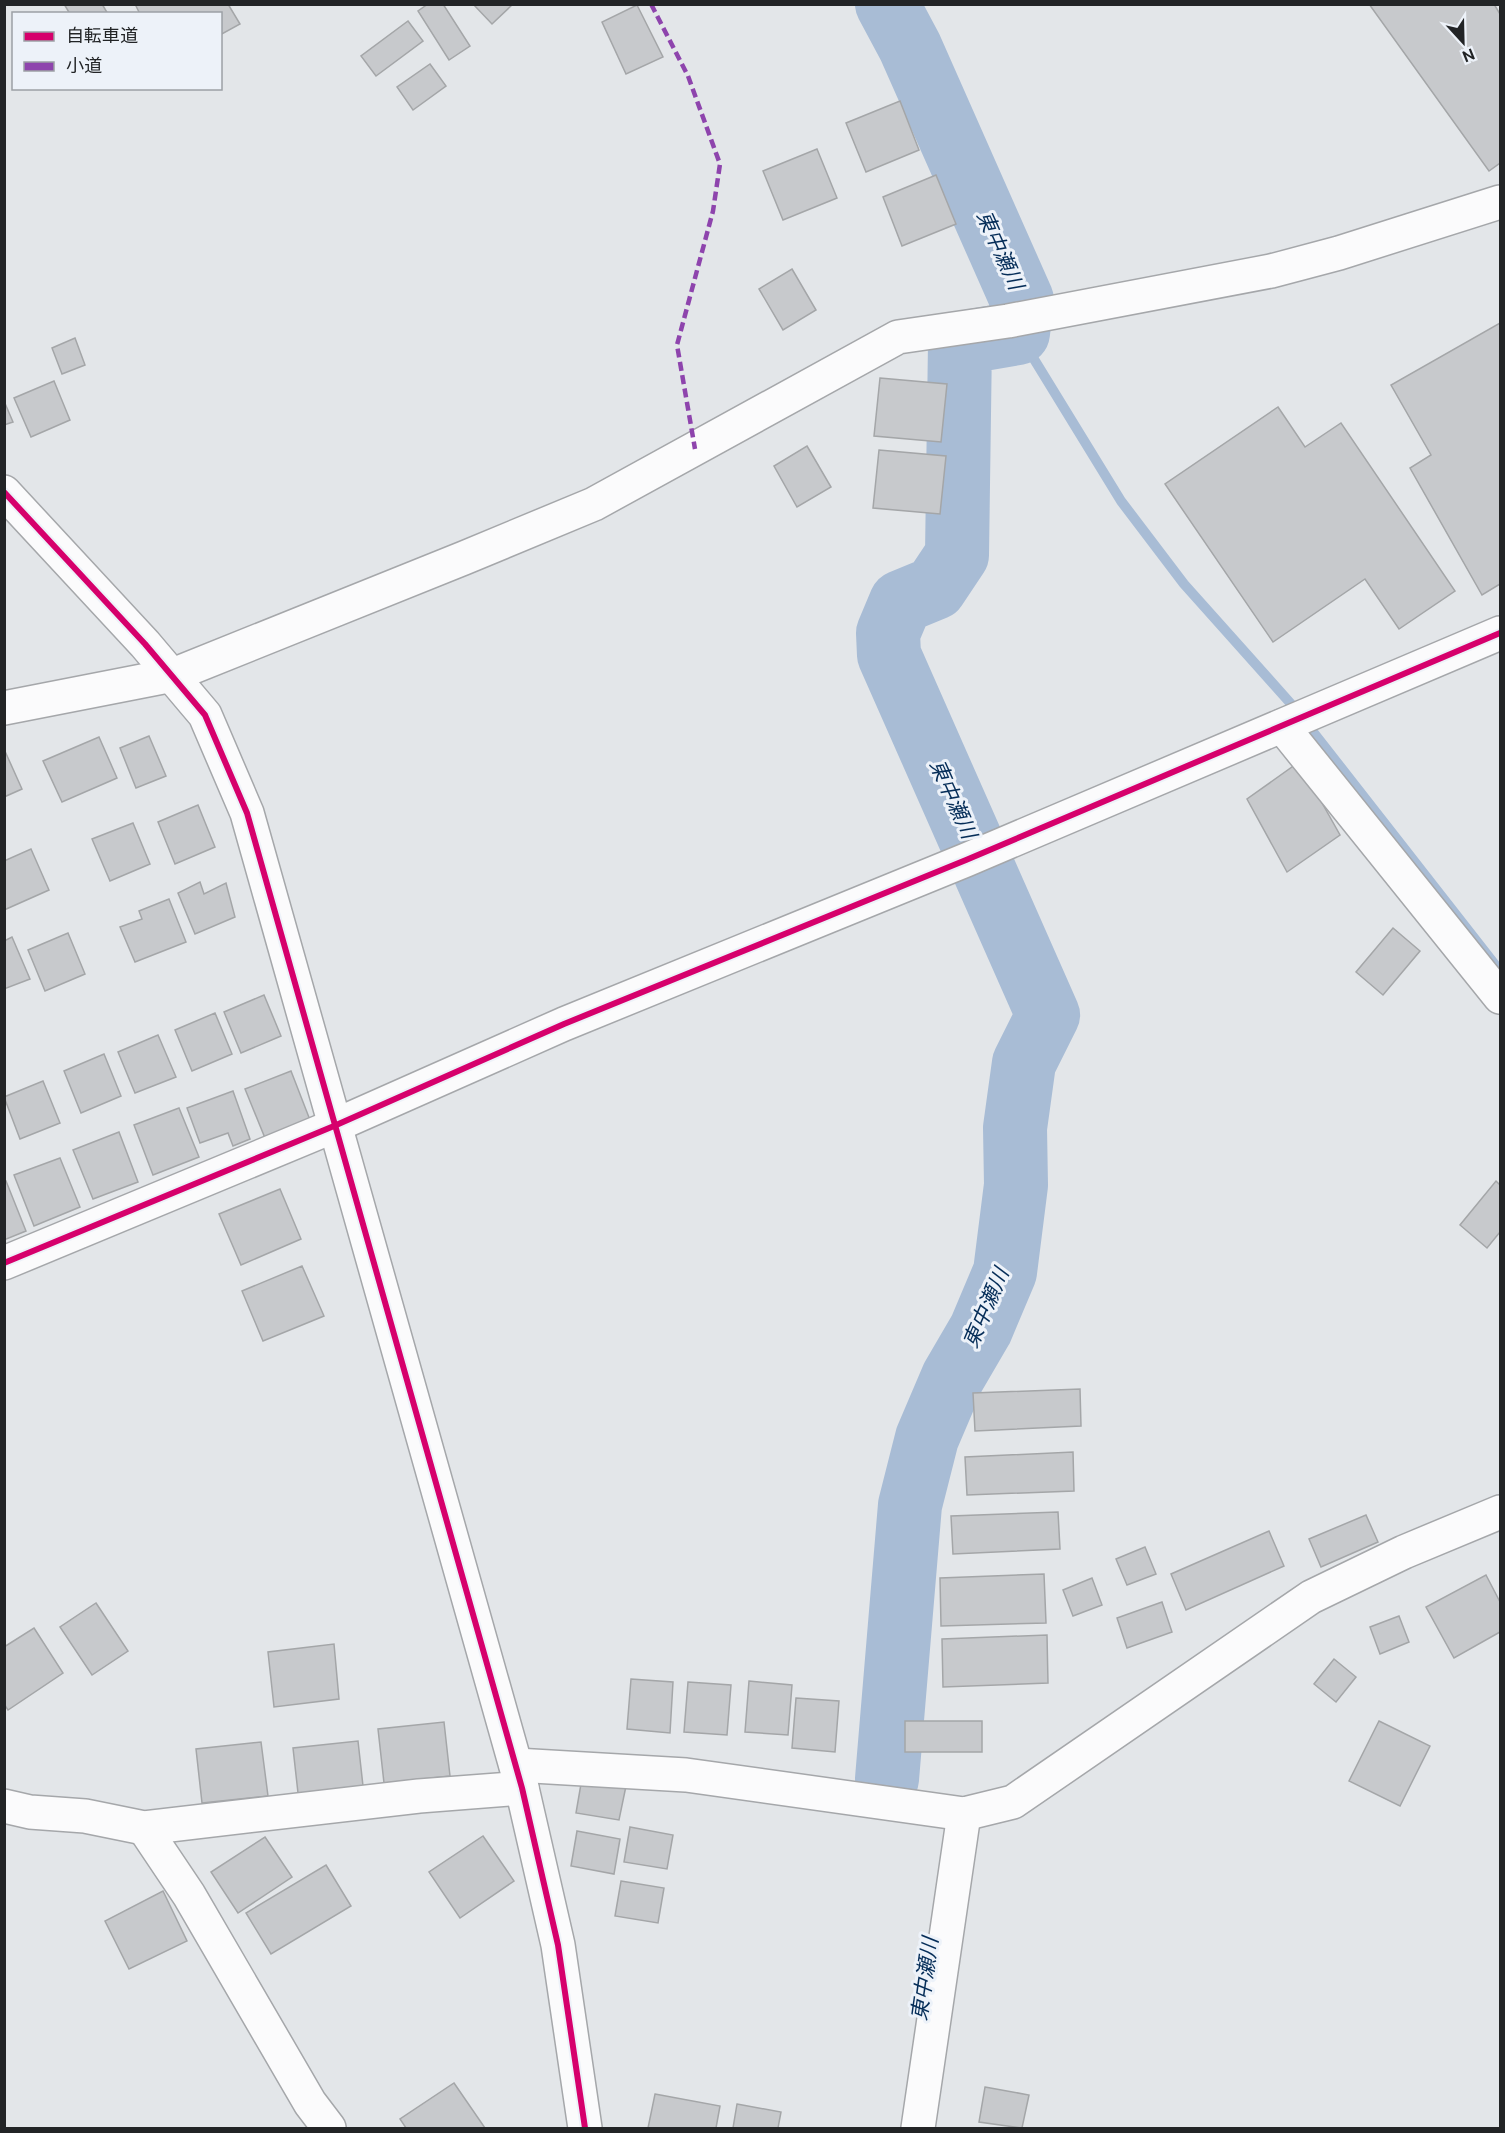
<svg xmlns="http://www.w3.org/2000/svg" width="1505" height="2133" font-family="Ubuntu,'Noto Sans JP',sans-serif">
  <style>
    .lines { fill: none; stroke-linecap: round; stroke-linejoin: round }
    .stream { stroke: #a8bcd5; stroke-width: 10 }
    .river { stroke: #a8bcd5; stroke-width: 64 }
    .building { fill: #c7c9cc; stroke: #a4a6a8; stroke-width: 1.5 }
    .minor-casing { stroke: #a5a7aa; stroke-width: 36 }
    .tertiary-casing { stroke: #a5a7aa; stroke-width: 36 }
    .minor { stroke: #fbfbfc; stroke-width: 33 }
    .tertiary { stroke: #fbfbfc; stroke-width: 33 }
    .quiet { stroke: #8e44ad; stroke-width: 4.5; stroke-dasharray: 9 4.5; stroke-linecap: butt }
    .cycleway-casing { stroke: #edf2f9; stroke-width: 10 }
    .cycleway { stroke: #d6006c; stroke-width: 6 }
    .labels { text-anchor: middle; stroke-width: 6; stroke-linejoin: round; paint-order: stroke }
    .water-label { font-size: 21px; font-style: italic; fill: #052d58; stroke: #edf2f9 }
  </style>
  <rect width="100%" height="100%" fill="#e3e6e9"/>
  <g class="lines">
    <!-- stream -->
    <path class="stream" d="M1018 333 1121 501 1184 584 1292 705 1500 971"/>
    <!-- river -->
    <path class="river" d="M887 4 910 47 1022 300 1018 333 960 343 957 555 935 588 901 602 888 633 889 655 1048 1015 1024 1063 1015 1128 1016 1185 1005 1272 981 1329 953 1377 927 1438 910 1505 887 1779"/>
  </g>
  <!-- building -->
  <g class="building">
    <path d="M64 4H102L108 14H70Z"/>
    <path d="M135 4H228L240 24 220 35V14H140Z"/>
    <path d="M428 4H443L470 46 449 60 418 11Z"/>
    <path d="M473 4H513L492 24Z"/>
    <path d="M1369 4H1494L1500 14V163L1489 171Z"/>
    <path d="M637 5 663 57 626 74 602 22Z"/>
    <path d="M408 21 423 41 376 76 361 56Z"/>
    <path d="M430 64 446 86 413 110 397 87Z"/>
    <path d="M900 101 919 150 866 172 846 123Z"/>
    <path d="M817 149 837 198 783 220 763 171Z"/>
    <path d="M936 175 956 224 902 246 883 197Z"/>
    <path d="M792 269 816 310 783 330 759 289Z"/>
    <path d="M1500 323V584L1482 595 1410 468 1431 455 1391 385Z"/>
    <path d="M75 338 85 365 62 374 52 348Z"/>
    <path d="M880 378 947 384 941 442 874 436Z"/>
    <path d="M54 381 70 420 31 437 14 398Z"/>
    <path d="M4 401 13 422 4 425Z"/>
    <path d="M1278 407 1305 447 1341 423 1455 591 1399 629 1365 579 1273 642 1165 484Z"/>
    <path d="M807 446 831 487 797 507 774 466Z"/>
    <path d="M879 450 946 456 940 514 873 508Z"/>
    <path d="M149 736 166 776 136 788 120 748Z"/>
    <path d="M99 737 117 778 62 802 43 761Z"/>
    <path d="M4 749 22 789 4 797Z"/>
    <path d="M1299 762 1340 835 1287 872 1247 799Z"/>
    <path d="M198 805 215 847 175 864 158 822Z"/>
    <path d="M133 823 150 864 110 881 92 839Z"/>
    <path d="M31 849 49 890 4 910V861Z"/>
    <path d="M200 882 204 894 226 883 235 917 195 934 178 893Z"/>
    <path d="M169 899 186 942 135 962 120 927 142 919 139 911Z"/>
    <path d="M1393 928 1420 951 1383 995 1356 972Z"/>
    <path d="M68 933 85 974 45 991 28 950Z"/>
    <path d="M12 937 30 979 4 989V941Z"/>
    <path d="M264 995 281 1036 241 1053 224 1012Z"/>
    <path d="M215 1013 232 1054 192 1071 175 1030Z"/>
    <path d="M158 1035 176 1077 135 1093 118 1052Z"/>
    <path d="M104 1054 121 1096 81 1113 64 1071Z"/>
    <path d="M291 1071 310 1120 265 1138 245 1089Z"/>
    <path d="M43 1081 60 1123 20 1139 4 1097Z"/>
    <path d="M233 1091 250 1139 233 1146 228 1133 200 1143 187 1108Z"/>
    <path d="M179 1108 199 1157 153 1175 134 1125Z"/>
    <path d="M119 1132 138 1182 93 1199 73 1150Z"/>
    <path d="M60 1158 80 1207 34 1226 14 1175Z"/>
    <path d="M6 1181 26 1231 4 1240V1182Z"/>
    <path d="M1496 1181 1500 1185V1232L1487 1248 1460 1225Z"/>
    <path d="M280 1189 301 1239 241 1265 219 1214Z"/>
    <path d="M302 1266 324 1316 263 1341 242 1291Z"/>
    <path d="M1080 1389 1081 1426 975 1431 973 1393Z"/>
    <path d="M1073 1452 1074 1491 967 1495 965 1457Z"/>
    <path d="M1058 1512 1060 1549 953 1554 951 1516Z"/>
    <path d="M1366 1515 1378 1542 1321 1567 1309 1539Z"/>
    <path d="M1269 1531 1284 1566 1186 1610 1171 1574Z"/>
    <path d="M1145 1547 1156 1574 1127 1585 1116 1559Z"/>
    <path d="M1044 1574 1046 1623 941 1626 940 1578Z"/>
    <path d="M1486 1575 1500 1602V1632L1454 1658 1426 1607Z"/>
    <path d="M1092 1578 1102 1605 1073 1616 1063 1590Z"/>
    <path d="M1162 1602 1172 1632 1127 1648 1117 1618Z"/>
    <path d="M96 1603 128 1651 92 1675 60 1627Z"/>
    <path d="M1399 1616 1409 1642 1380 1654 1370 1627Z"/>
    <path d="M34 1628 63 1673 8 1710 4 1704V1647Z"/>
    <path d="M1047 1635 1048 1683 943 1687 942 1639Z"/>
    <path d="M334 1644 339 1699 274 1707 268 1652Z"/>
    <path d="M1334 1659 1356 1677 1336 1702 1314 1684Z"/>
    <path d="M631 1679 673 1682 670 1733 627 1729Z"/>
    <path d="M749 1681 792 1685 788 1735 745 1732Z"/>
    <path d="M688 1682 731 1685 727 1735 684 1732Z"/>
    <path d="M796 1698 839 1701 835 1752 792 1748Z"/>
    <rect x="905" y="1721" width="77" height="31"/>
    <path d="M1379 1721 1430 1746 1400 1806 1349 1781Z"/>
    <path d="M444 1722 450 1776 384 1783 378 1729Z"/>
    <path d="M358 1741 364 1795 299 1802 293 1748Z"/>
    <path d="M261 1742 268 1796 202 1803 196 1749Z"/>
    <path d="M582 1778 626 1786 619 1820 576 1813Z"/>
    <path d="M630 1827 673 1835 667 1869 624 1862Z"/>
    <path d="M577 1831 620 1839 614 1874 571 1866Z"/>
    <path d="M483 1836 514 1881 460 1918 429 1872Z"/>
    <path d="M265 1837 292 1877 238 1913 211 1872Z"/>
    <path d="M326 1865 351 1906 271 1954 246 1913Z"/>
    <path d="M621 1881 664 1888 658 1923 615 1916Z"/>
    <path d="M163 1891 187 1941 129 1969 105 1921Z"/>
    <path d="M454 2083 485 2128H406L400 2119Z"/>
    <path d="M985 2087 1029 2095 1022 2128 979 2122Z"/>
    <path d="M655 2094 720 2106 716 2128H648Z"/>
    <path d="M737 2104 781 2112 778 2128H733Z"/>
  </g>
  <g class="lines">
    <defs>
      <g id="minor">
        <path d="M4 708 173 675 464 558 594 504 898 337 1008 321 1271 271 1339 253 1500 202"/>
        <path d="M1282 726 1500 997"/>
        <path d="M4 1263 334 1126 564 1024 966 860 1500 633"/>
        <path d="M516 1765 686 1775 964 1814 1013 1802 1311 1597 1404 1552 1500 1512"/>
        <path d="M4 1806 30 1812 85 1816 144 1828 419 1796 522 1788"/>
        <path d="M144 1828 189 1895 310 2103 329 2128"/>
        <path d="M918 2128 964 1814"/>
      </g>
      <path id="tertiary" d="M4 492 145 644 205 715 247 813 522 1788 558 1945 585 2128"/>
    </defs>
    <!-- minor casing -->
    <use href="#minor" class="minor-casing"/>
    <!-- tertiary casing -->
    <use href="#tertiary" class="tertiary-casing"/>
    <!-- minor -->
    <use href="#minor" class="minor"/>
    <!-- tertiary -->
    <use href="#tertiary" class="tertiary"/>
    <!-- quiet -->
    <path class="quiet" d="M651 4 688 76 720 164 713 211 677 345 695 449"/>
    <defs>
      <g id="cycleway">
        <path d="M4 492 145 644 205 715 247 813 522 1788 558 1945 585 2128"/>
        <path d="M4 1263 334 1126 564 1024 966 860 1500 633"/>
      </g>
    </defs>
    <!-- cycleway casing -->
    <use href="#cycleway" class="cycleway-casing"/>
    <!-- cycleway -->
    <use href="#cycleway" class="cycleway"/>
  </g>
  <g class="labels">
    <!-- water labels -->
    <g class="water-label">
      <text transform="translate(1000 250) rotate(66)" y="7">東中瀬川</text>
      <text transform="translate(953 799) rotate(66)" y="7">東中瀬川</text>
      <text transform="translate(986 1308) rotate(-67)" y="7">東中瀬川</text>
      <text transform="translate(925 1979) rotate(-82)" y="7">東中瀬川</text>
    </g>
  </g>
  <!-- border -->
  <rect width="1505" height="2133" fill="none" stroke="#222426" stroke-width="12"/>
  <!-- legend -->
  <rect x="12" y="12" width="210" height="78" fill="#edf2f9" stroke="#9ca0a5" stroke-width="1.5"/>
  <rect x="24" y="32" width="30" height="9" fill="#d6006c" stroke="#9ca0a5" stroke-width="1.5"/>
  <text x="66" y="42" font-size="18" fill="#222426">自転車道</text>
  <rect x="24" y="62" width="30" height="9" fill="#8e44ad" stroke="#9ca0a5" stroke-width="1.5"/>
  <text x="66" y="72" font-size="18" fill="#222426">小道</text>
  <!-- north arrow -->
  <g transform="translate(1463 42) rotate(158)" stroke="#edf2f9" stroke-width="4.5" paint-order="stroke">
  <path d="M0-4.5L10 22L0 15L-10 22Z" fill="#222426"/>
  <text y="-9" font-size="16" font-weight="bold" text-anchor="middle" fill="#222426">N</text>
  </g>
</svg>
